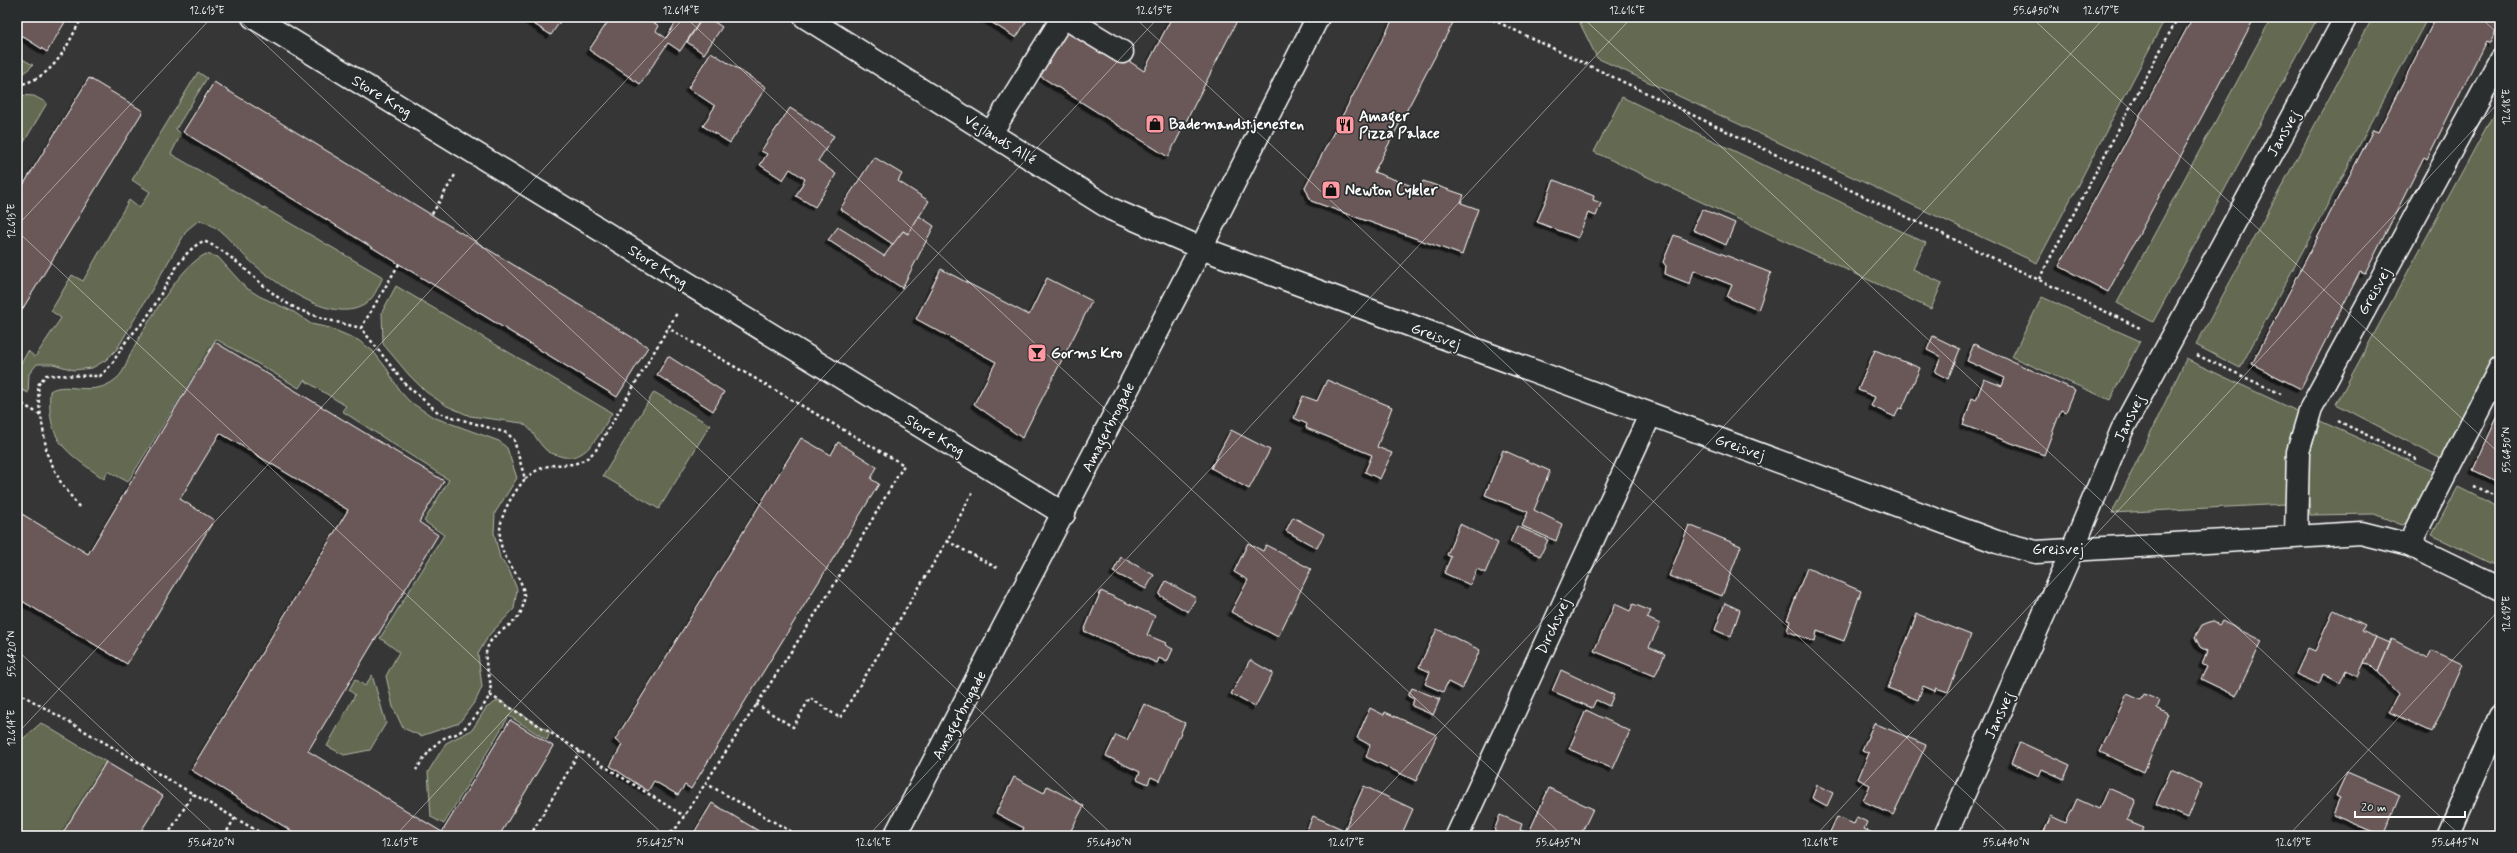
<svg xmlns="http://www.w3.org/2000/svg" width="2517" height="853" font-family="Mynerve,sans-serif">
  <style>
    .green { fill: #636b51; stroke: #b1b5a8 }
    .building { fill: #6b5958; stroke: #fff; filter: url(#shadow) }
    .lines { fill: none; stroke-linecap: round; stroke-linejoin: round }
    .minor-casing { stroke: #fff; stroke-width: 25 }
    .path { stroke: #fff; stroke-width: 2.5; stroke-dasharray: 3 3; stroke-linecap: butt }
    .minor { stroke: #2a2d2e; stroke-width: 22 }
    .ticks { fill: none; stroke: #fff; stroke-width: 1; stroke-opacity: 0.45 }
    .labels { text-anchor: middle; stroke-width: 3.5; stroke-linejoin: round; paint-order: stroke }
    .street-label { font-size: 15px; fill: #fff; stroke: #2a2d2e }
    .poi-label { font-size: 15px; font-weight: bold; fill: #fff; stroke: #2a2d2e; text-anchor: start }
    .neatline { fill: none; stroke: #fff; stroke-width: 1.5 }
    .ticks-label { font-size: 10px; text-anchor: middle; fill: #fff }
  </style>
  <defs>
    <filter id="shadow"><feDropShadow dx="-3.5" dy="3.5" stdDeviation="0" flood-color="#0009"/></filter>
  </defs>
  <rect width="100%" height="100%" fill="#373636"/>
  <filter id="ink" filterUnits="userSpaceOnUse"><feTurbulence type="fractalNoise" baseFrequency=".025" numOctaves="2"/><feDisplacementMap in="SourceGraphic" scale="8" xChannelSelector="R" yChannelSelector="G"/><feConvolveMatrix kernelMatrix="1 2 1 2 8 2 1 2 1" color-interpolation-filters="sRGB"/></filter>
  <g filter="url(#ink)">
    <!-- green -->
    <g class="green">
      <path d="M1577 17H2166L2037 263 1597 58Z"/>
      <path d="M2272 17H2318L2153 322 2117 303Z"/>
      <path d="M2373 17H2428L2240 368 2196 345Z"/>
      <path d="M17 56 33 65 23 74H17Z"/>
      <path d="M198 72 207 78 176 129 181 134 171 154 383 277C378 287 374 299 364 305 331 325 273 282 248 259 230 243 224 228 199 220L187 230 117 349 106 360 92 368 74 370 53 364H37L29 374 28 393 17 387V371L28 351 35 357 61 318 51 311 72 275 83 281 129 200 139 208 150 192 132 180Z"/>
      <path d="M17 95 34 96 47 103 17 154Z"/>
      <path d="M1622 97 1926 243 1913 269 1942 283 1931 309 1594 152Z"/>
      <path d="M2500 102V351L2443 460 2336 404Z"/>
      <path d="M206 254 218 257 245 287 259 296 294 312 311 324 330 328 358 340 373 351 387 369 399 390 409 401 433 417 499 441 507 448 517 478 495 513 494 533 500 558 509 570 517 589 514 609 489 635 478 654 482 687 476 700 459 723 421 736 403 728 393 707 386 676 399 652 380 638 444 535 424 521 449 480 342 411 346 406 304 380 299 388 216 339 128 482 108 471 104 479C65 451 47 442 50 391 67 380 92 399 116 379 126 371 128 357 134 347 149 321 180 266 206 254Z"/>
      <path d="M396 286 612 413C600 433 585 467 557 455 554 454 549 453 546 450 537 442 533 429 522 423L470 416 447 406 426 392 409 375 383 344 382 312Z"/>
      <path d="M2042 297 2140 341 2110 400 2012 357Z"/>
      <path d="M2186 359 2299 412 2289 442 2286 504 2112 513Z"/>
      <path d="M654 392 710 425 659 509 603 476Z"/>
      <path d="M2320 421 2437 473 2413 522 2402 525 2374 514 2310 515 2306 466Z"/>
      <path d="M2458 487 2500 508V568L2432 535Z"/>
      <path d="M372 675 386 723 370 750 344 755 327 746 355 695 349 690 355 679 365 686Z"/>
      <path d="M499 700 550 732 547 740 509 716 444 824 431 817 428 772 446 743 472 730 486 708Z"/>
      <path d="M41 723 106 762 61 836H17V744Z"/>
    </g>
    <!-- building -->
    <g class="building">
      <path d="M17 17H68L47 52 17 33Z"/>
      <path d="M523 17H563L551 35Z"/>
      <path d="M611 17H645L659 26 656 31 666 38 677 20 672 17H703L680 51 668 43 640 84 589 50Z"/>
      <path d="M703 17H707L722 27 704 54 687 42Z"/>
      <path d="M983 17H1029L1016 38Z"/>
      <path d="M1172 17H1239L1168 157 1040 76 1072 24 1144 71Z"/>
      <path d="M1394 17H1456L1374 172 1420 189 1423 181 1464 195 1461 203 1478 209 1462 255 1311 201 1305 187Z"/>
      <path d="M2193 17H2255L2108 292 2059 266Z"/>
      <path d="M2436 17H2500V24L2490 43 2486 41 2427 159 2424 157 2365 274 2360 272 2301 389 2252 364 2373 130 2378 132Z"/>
      <path d="M711 52 766 87 730 143 703 126 715 106 688 88Z"/>
      <path d="M89 78 143 111 17 318V195Z"/>
      <path d="M214 82 648 347 617 397 183 132Z"/>
      <path d="M790 108 834 136 818 161 836 174 815 207 796 196 805 179 790 169 783 180 760 165 767 154 761 151Z"/>
      <path d="M874 157 902 174 898 181 929 201 908 234 903 231 894 245 840 209Z"/>
      <path d="M1554 180 1594 196 1593 200 1601 203 1596 216 1588 213 1578 238 1537 222Z"/>
      <path d="M1702 209 1735 223 1726 245 1693 230Z"/>
      <path d="M919 216 934 226 902 288 828 240 838 227 884 256 903 231 908 234Z"/>
      <path d="M1674 235 1771 273 1758 310 1727 297 1732 285 1694 270 1690 284 1665 274 1666 266 1663 262Z"/>
      <path d="M941 269 1029 315 1047 278 1092 301 1022 438 974 404 996 362 916 319Z"/>
      <path d="M1933 336 1960 349 1948 379 1935 372 1941 357 1927 350Z"/>
      <path d="M215 342 444 481 419 522 438 535 308 751 442 832 510 720 553 746 499 836H300L191 770 348 510 220 433 180 499 214 520 127 664 17 598V511L88 554Z"/>
      <path d="M1974 344 2075 390 2066 412 2061 410 2044 455 1963 425 1972 398 1976 400 1984 379 2002 386 2005 378 1967 361Z"/>
      <path d="M1875 350 1920 368 1902 409 1899 408 1895 417 1871 406 1875 397 1858 390Z"/>
      <path d="M668 356 724 392 713 411 657 375Z"/>
      <path d="M1327 380 1392 407 1377 447 1392 453 1380 479 1365 472 1372 455 1306 428 1307 424 1294 418 1303 396 1317 401Z"/>
      <path d="M2500 411V483L2473 470Z"/>
      <path d="M1231 430 1270 450 1249 489 1211 468Z"/>
      <path d="M801 438 831 455 838 442 877 467 871 479 879 484 691 789 685 785 678 795 654 781 648 791 610 766 622 745 615 740Z"/>
      <path d="M1503 450 1550 471 1534 510 1562 524 1556 541 1522 526 1528 512 1485 495Z"/>
      <path d="M1293 517 1324 534 1317 548 1286 531Z"/>
      <path d="M1460 524 1498 543 1485 573 1477 569 1470 585 1444 573 1451 557 1447 555Z"/>
      <path d="M1689 525 1741 546 1722 596 1669 576Z"/>
      <path d="M1517 526 1548 540 1540 556 1510 542Z"/>
      <path d="M1248 543 1263 551 1266 545 1311 569 1278 637 1231 612 1248 580 1234 572Z"/>
      <path d="M1121 557 1154 575 1146 589 1113 572Z"/>
      <path d="M1807 568 1861 591 1844 641 1817 631 1815 642 1787 631 1790 621 1787 620Z"/>
      <path d="M1166 581 1196 598 1188 612 1159 595Z"/>
      <path d="M1101 591 1155 616 1147 635 1166 643 1165 645 1173 649 1167 662 1159 658 1157 663 1084 631Z"/>
      <path d="M1725 603 1740 610 1731 637 1715 630Z"/>
      <path d="M1615 604 1630 611 1633 604 1651 611 1647 618 1660 624 1649 647 1665 654 1655 676 1594 651Z"/>
      <path d="M2334 610 2365 625 2362 630 2376 637 2358 676 2346 670 2340 683 2323 674 2319 684 2296 674 2308 648 2315 651Z"/>
      <path d="M1917 614 1971 635 1948 692 1936 688 1935 691 1923 686 1918 700 1888 688Z"/>
      <path d="M2212 621 2219 625 2222 621 2262 641 2236 696 2201 679 2207 667 2202 664 2207 651 2200 647 2195 637 2202 625Z"/>
      <path d="M1437 629 1480 650 1462 689 1448 682 1443 692 1425 684 1430 672 1419 667Z"/>
      <path d="M2376 637 2390 643 2378 672 2370 664 2364 663Z"/>
      <path d="M2392 639 2428 658 2432 651 2462 665 2432 732 2389 712 2398 694 2378 672Z"/>
      <path d="M1250 660 1273 673 1255 707 1231 694Z"/>
      <path d="M1561 670 1614 695 1609 706 1596 700 1592 708 1552 691Z"/>
      <path d="M1412 688 1440 699 1433 715 1412 706 1414 699 1408 696Z"/>
      <path d="M2127 694 2141 700 2144 694 2160 701 2157 708 2168 714 2144 772 2100 752Z"/>
      <path d="M1144 704 1185 723 1160 781 1151 777 1148 784 1137 779 1140 772 1106 756 1116 735 1127 740Z"/>
      <path d="M1370 708 1384 715 1385 712 1437 735 1416 781 1366 757 1370 745 1357 738Z"/>
      <path d="M1586 710 1630 731 1613 769 1569 749Z"/>
      <path d="M1874 723 1926 745 1893 815 1863 801 1870 785 1858 779 1869 753 1862 750Z"/>
      <path d="M2020 742 2070 765 2064 779 2042 769 2039 776 2011 763Z"/>
      <path d="M106 762 163 796 138 836H61Z"/>
      <path d="M2171 770 2202 784 2188 818 2156 804Z"/>
      <path d="M2347 772 2400 795 2383 836 2333 815 2340 798 2336 796Z"/>
      <path d="M1014 777 1044 793 1047 786 1084 806 1068 836H1020L1024 828 996 813Z"/>
      <path d="M1817 785 1833 793 1827 806 1812 798Z"/>
      <path d="M1364 786 1413 809 1401 836 1342 835Z"/>
      <path d="M1549 788 1593 809 1580 836H1542L1530 830Z"/>
      <path d="M2108 788 2136 800 2127 821 2144 828 2140 836H2042L2051 816 2066 823 2077 799 2099 809Z"/>
      <path d="M712 803 767 836H692Z"/>
      <path d="M1500 815 1522 824 1520 830 1528 833 1527 836H1507L1494 831Z"/>
      <path d="M1313 816 1342 829 1339 836H1315L1306 832Z"/>
      <path d="M1837 817 1854 824 1857 817 1867 822 1864 829 1879 836H1828Z"/>
    </g>
    <g class="lines">
      <defs>
        <g id="minor">
          <path d="M253 17 1064 514"/>
          <path d="M805 17 1111 209 1201 248 1997 542 2036 552 2361 533 2409 545 2500 589"/>
          <path d="M1064 17 1122 52"/>
          <path d="M991 133 1063 17"/>
          <path d="M2296 535 2298 452 2311 408 2500 60"/>
          <path d="M2409 545 2500 368"/>
          <path d="M895 836 1201 248 1318 17"/>
          <path d="M1457 836 1650 415"/>
          <path d="M1945 836 2072 551 2122 430 2346 17"/>
          <path d="M2448 836 2500 716"/>
        </g>
      </defs>
      <!-- minor casing -->
      <use href="#minor" class="minor-casing"/>
      <!-- path -->
      <g class="path">
        <path d="M1487 17 2142 329"/>
        <path d="M17 85C54 79 67 46 82 17"/>
        <path d="M432 214 455 175"/>
        <path d="M399 264 361 328 406 385 439 413 507 433 514 440 525 479C508 500 492 526 504 554 513 573 530 585 522 609 517 627 492 630 487 649 482 664 493 677 490 693 488 703 467 728 458 733 453 736 446 736 441 740 431 747 423 760 416 770"/>
        <path d="M2039 279 2178 17"/>
        <path d="M2197 355 2283 395"/>
        <path d="M17 401 41 415"/>
        <path d="M2338 421 2418 460"/>
        <path d="M525 479C529 476 533 472 538 470 561 458 573 474 596 450L677 313"/>
        <path d="M2473 486 2500 498"/>
        <path d="M79 507 60 481 47 454 39 404 38 385 46 375 100 376C115 363 116 355 127 340 134 331 143 324 149 314 164 292 179 251 204 241 237 256 256 283 285 302 307 316 336 322 361 328"/>
        <path d="M947 541 999 569"/>
        <path d="M17 692 266 836"/>
        <path d="M490 695 684 816"/>
        <path d="M756 704 793 727 810 698 840 718 947 541 972 493"/>
        <path d="M705 783 799 836"/>
        <path d="M167 836 193 794"/>
        <path d="M224 836 235 818"/>
        <path d="M530 836 580 751"/>
        <path d="M666 836 677 827 831 590 904 465 668 328"/>
      </g>
      <!-- minor -->
      <use href="#minor" class="minor"/>
    </g>
  </g>
  <!-- ticks -->
  <path class="ticks" d="M236 17 1114 836M685 17 1563 836M1134 17 2012 836M1582 17 2461 836M2031 17 2500 454M2480 17 2500 36M17 226 212 17M17 231 665 836M17 650 217 836M17 734 685 17M395 836 1159 17M868 836 1632 17M1342 836 2105 17M1815 836 2500 101M2288 836 2500 609"/>
  <!-- icons -->
  <defs>
    <symbol id="shop-square" viewBox="-11 -11 22 22"><rect x="-9" y="-9" width="18" height="18" rx="4" fill="#ff9aa2" stroke="#2a2d2e"/><path d="M-5-2.5h2.3a2.7 3.5 0 0 1 5.4 0H5L5.5 6h-11ZM-1.5-2.5h3a1.5 2.3 0 0 0-3 0Z" fill="#111"/></symbol>
    <symbol id="restaurant-square" viewBox="-11 -11 22 22"><rect x="-9" y="-9" width="18" height="18" rx="4" fill="#ff9aa2" stroke="#2a2d2e"/><path d="M-5-6h1v4h1v-4h1v4h1v-4h1v5L-1.5 .5V6h-2V.5L-5-1ZM5-6V6H3V1.5H1.5Q1.5-4 5-6Z" fill="#111"/></symbol>
    <symbol id="bar-square" viewBox="-11 -11 22 22"><rect x="-9" y="-9" width="18" height="18" rx="4" fill="#ff9aa2" stroke="#2a2d2e"/><path d="M-6-5H6L.8 .8V4.5H3.5V6h-7V4.5H-.8V.8Z" fill="#111"/></symbol>
  </defs>
  <g fill-rule="evenodd">
    <use href="#shop-square" x="1144" y="113" width="22" height="22"/>
    <use href="#restaurant-square" x="1334" y="114" width="22" height="22"/>
    <use href="#shop-square" x="1320" y="179" width="22" height="22"/>
    <use href="#bar-square" x="1026" y="342" width="22" height="22"/>
  </g>
  <g class="labels">
    <!-- street labels -->
    <g class="street-label">
      <text transform="translate(382 96) rotate(31)" y="5">Store Krog</text>
      <text transform="translate(2283 133) rotate(-61)" y="5">Jansvej</text>
      <text transform="translate(1000 139) rotate(32)" y="5">Vejlands Allé</text>
      <text transform="translate(658 266) rotate(32)" y="5">Store Krog</text>
      <text transform="translate(2374 291) rotate(-61)" y="5">Greisvej</text>
      <text transform="translate(1436 336) rotate(20)" y="5">Greisvej</text>
      <text transform="translate(2129 418) rotate(-64)" y="5">Jansvej</text>
      <text transform="translate(1108 427) rotate(-63)" y="5">Amagerbrogade</text>
      <text transform="translate(935 435) rotate(31)" y="5">Store Krog</text>
      <text transform="translate(1740 447) rotate(19)" y="5">Greisvej</text>
      <text x="2058" y="554">Greisvej</text>
      <text transform="translate(1553 626) rotate(-65)" y="5">Dirchsvej</text>
      <text transform="translate(959 715) rotate(-62)" y="5">Amagerbrogade</text>
      <text transform="translate(1999 715) rotate(-66)" y="5">Jansvej</text>
    </g>
    <!-- poi labels -->
    <g class="poi-label">
      <text x="1359" y="121">Amager<tspan x="1359" dy="17">Pizza Palace</tspan></text>
      <text x="1169" y="129">Bademandstjenesten</text>
      <text x="1345" y="195">Newton Cykler</text>
      <text x="1051" y="358">Gorms Kro</text>
    </g>
  </g>
  <!-- margin -->
  <rect width="2517" height="853" fill="none" stroke="#2a2d2e" stroke-width="44"/>
  <!-- scale -->
  <path d="M2355 811v6h110v-6" fill="none" stroke="#ffffff" stroke-width="2"/>
  <text x="2361" y="811" font-size="12" fill="#ffffff" stroke="#2a2d2e" stroke-width="3" paint-order="stroke">20 m</text>
  <rect x="22" y="22" width="2473" height="809" class="neatline"/>
  <g class="ticks-label">
    <text x="207" y="14">12.613°E</text>
    <text x="681" y="14">12.614°E</text>
    <text x="1154" y="14">12.615°E</text>
    <text x="1627" y="14">12.616°E</text>
    <text x="2036" y="14">55.6450°N</text>
    <text x="2101" y="14">12.617°E</text>
    <text transform="translate(2506 107) rotate(-90)" y="4">12.618°E</text>
    <text transform="translate(11 221) rotate(-90)" y="4">12.613°E</text>
    <text transform="translate(2506 450) rotate(-90)" y="4">55.6450°N</text>
    <text transform="translate(2506 614) rotate(-90)" y="4">12.619°E</text>
    <text transform="translate(11 654) rotate(-90)" y="4">55.6420°N</text>
    <text transform="translate(11 728) rotate(-90)" y="4">12.614°E</text>
    <text x="211" y="846">55.6420°N</text>
    <text x="400" y="846">12.615°E</text>
    <text x="660" y="846">55.6425°N</text>
    <text x="873" y="846">12.616°E</text>
    <text x="1109" y="846">55.6430°N</text>
    <text x="1346" y="846">12.617°E</text>
    <text x="1558" y="846">55.6435°N</text>
    <text x="1820" y="846">12.618°E</text>
    <text x="2006" y="846">55.6440°N</text>
    <text x="2293" y="846">12.619°E</text>
    <text x="2455" y="846">55.6445°N</text>
  </g>
</svg>
